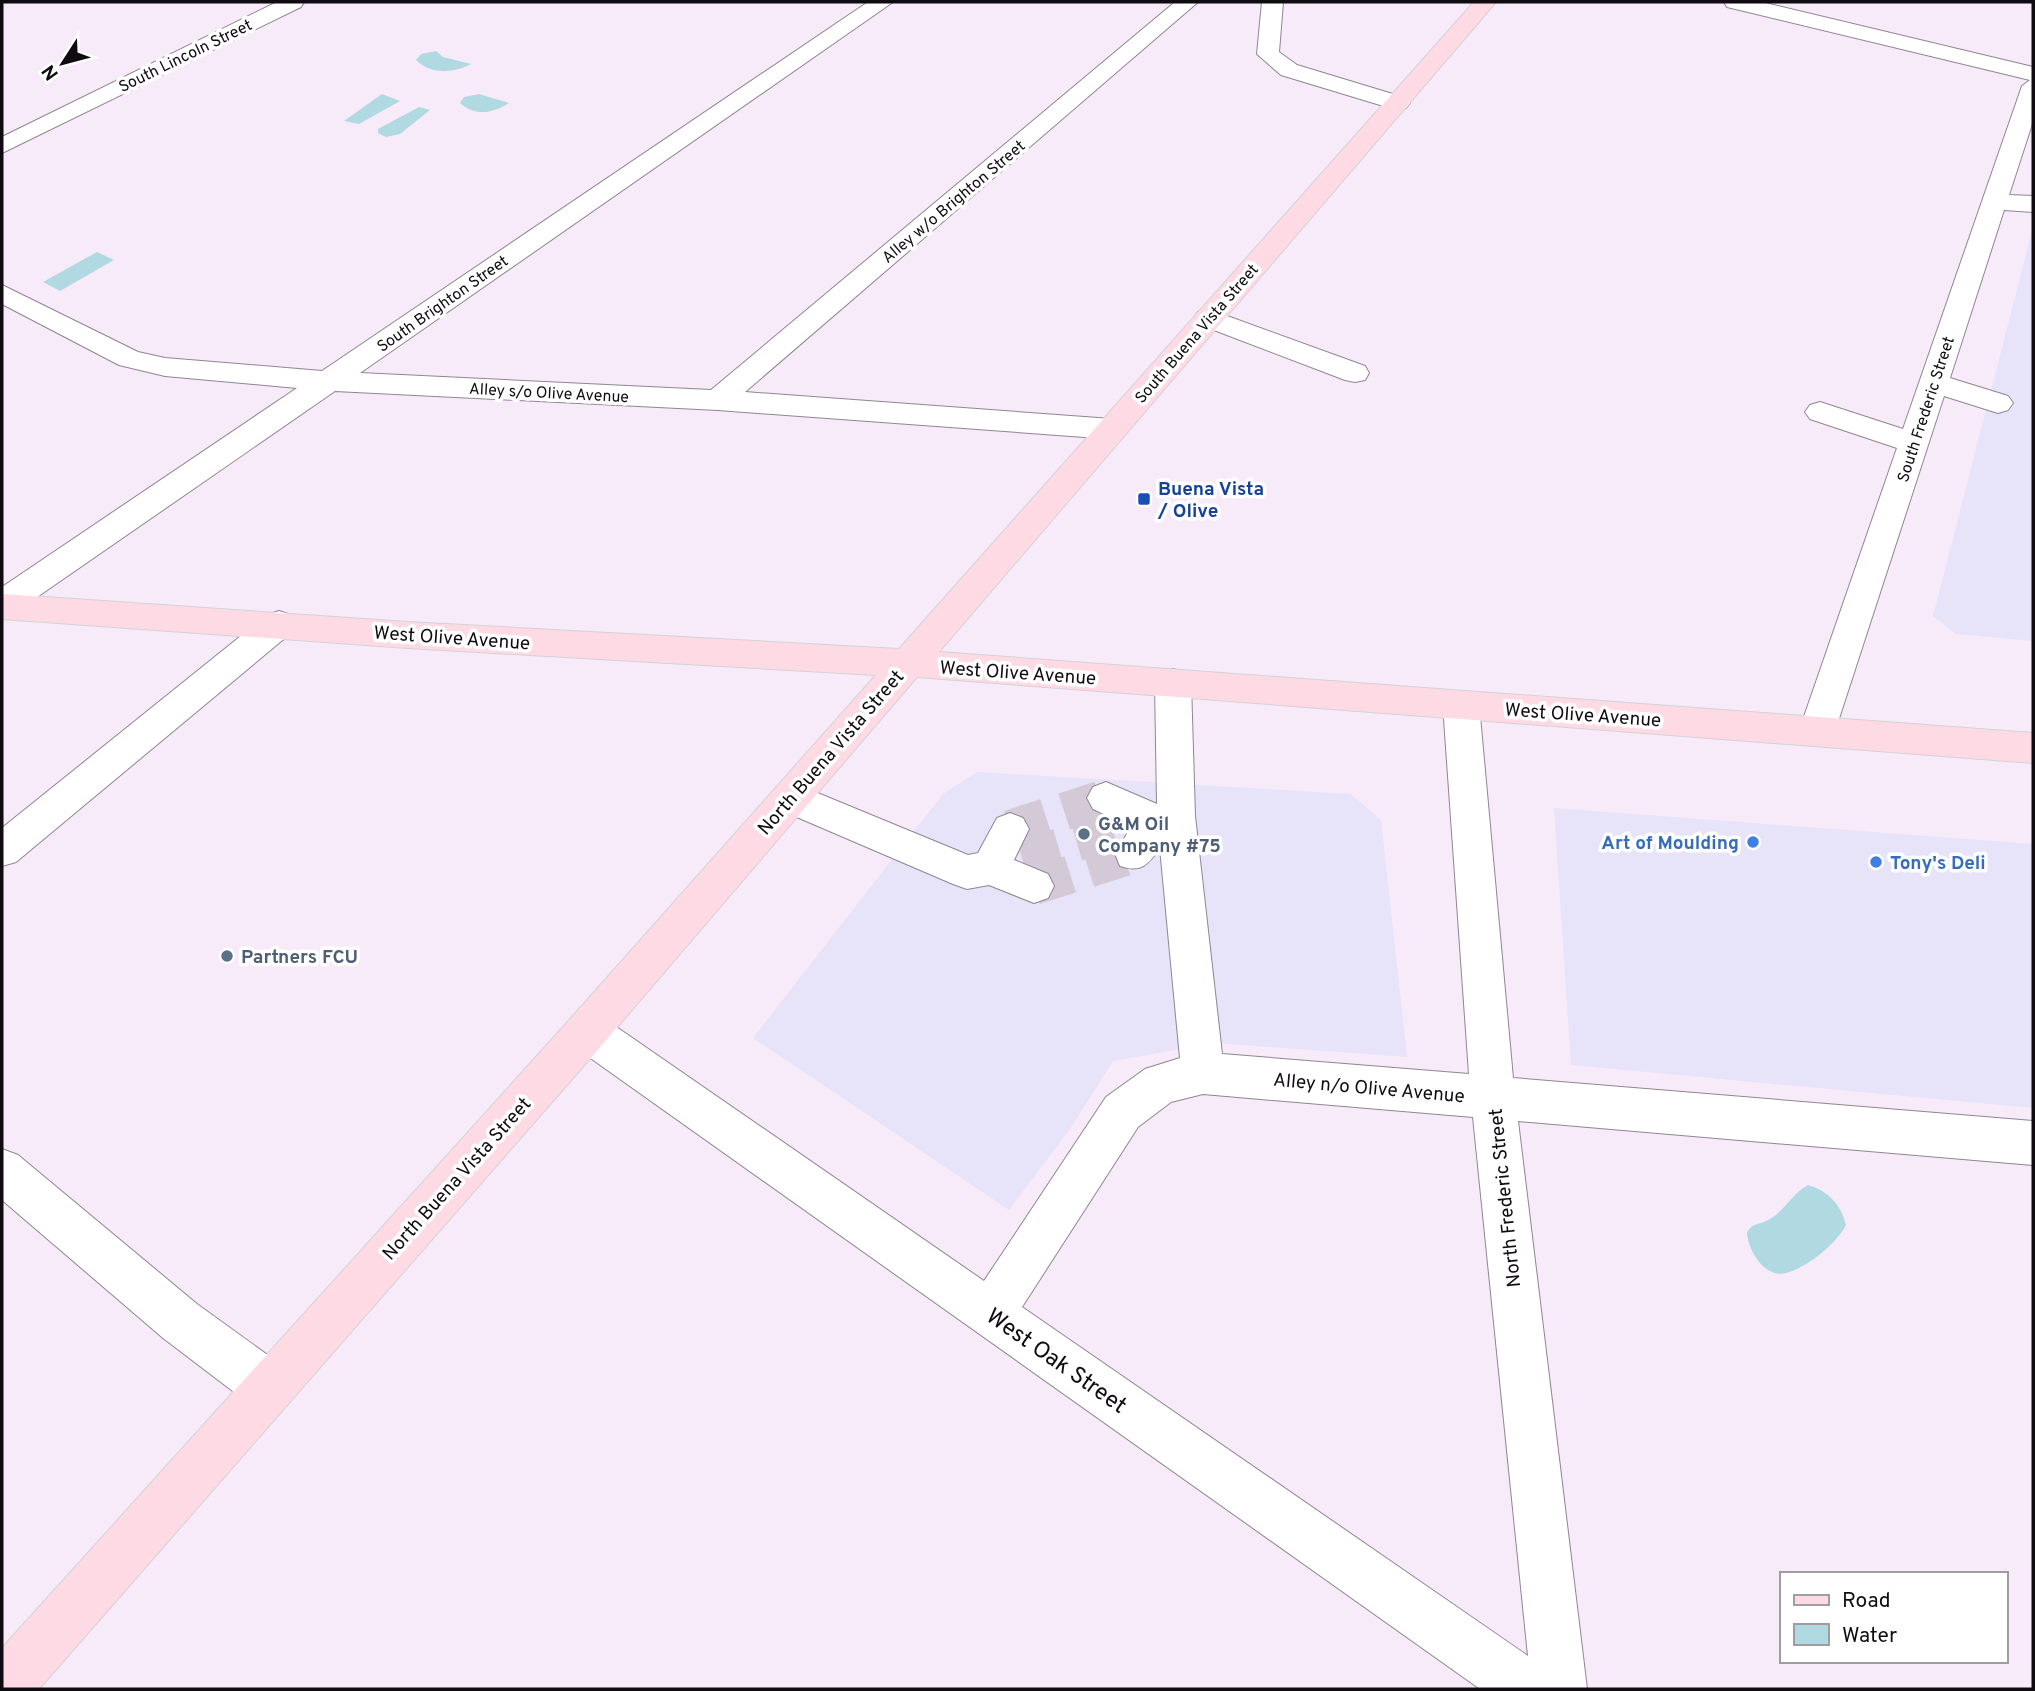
<svg xmlns="http://www.w3.org/2000/svg" width="2035" height="1691" font-family="Overpass,sans-serif">
  <style>
    .commercial { fill: #e7e3f9 }
    .water { fill: #b1d9e2 }
    .lines { fill: none; stroke-linecap: round; stroke-linejoin: round }
    .minor-tunnel { stroke: #d4c9d6; stroke-width: 38; stroke-dasharray: 38 19; stroke-linecap: butt }
    .minor-casing { stroke: #908591; stroke-width: 2 }
    .major-casing { stroke: #d4d3d4; stroke-width: 2 }
    .minor { fill: #fff; fill-rule: evenodd }
    .major { fill: #fddae4; fill-rule: evenodd }
    .transit-dot { fill: #1a4fb4; stroke: #fff; stroke-width: 2.5 }
    .service-dot { fill: #5c6f8a; stroke: #fff; stroke-width: 2.5 }
    .shop-dot { fill: #3f7fe0; stroke: #fff; stroke-width: 2.5 }
    .labels { text-anchor: middle; stroke-width: 7; stroke-linejoin: round; paint-order: stroke }
    .far-street-label { font-size: 16px; fill: #0f0b10; stroke: #fff }
    .transit-label { font-size: 19px; font-weight: bold; fill: #164399; stroke: #fff; text-anchor: start }
    .street-label { font-size: 19px; fill: #0f0b10; stroke: #fff }
    .service-label { font-size: 19px; font-weight: bold; fill: #4e5e75; stroke: #fff; text-anchor: start }
    .shop-label { font-size: 19px; font-weight: bold; fill: #366cbe; stroke: #fff; text-anchor: end }
    .near-street-label { font-size: 23px; fill: #0f0b10; stroke: #fff }
  </style>
  <rect width="100%" height="100%" fill="#f7ebf9"/>
  <!-- commercial -->
  <g class="commercial">
    <path d="M2033 227V641L1956 634 1933 616Z"/>
    <path d="M977 772 1351 794 1381 820 1407 1057 1214 1043 1113 1061 1070 1129 1009 1210 753 1038 943 794Z"/>
    <path d="M1554 808 2033 844V1108L1571 1065Z"/>
  </g>
  <!-- water -->
  <g class="water">
    <path d="M436 51 443 57 471 64C456 72 432 76 416 60L421 54Z"/>
    <path d="M382 94 400 101 359 124 344 121Z"/>
    <path d="M479 94 509 103C493 113 476 117 460 103L464 97Z"/>
    <path d="M419 107 430 110 400 134 386 137 378 133V129Z"/>
    <path d="M97 252 114 260 60 291 43 282Z"/>
    <path d="M1808 1185C1828 1191 1841 1204 1846 1225 1836 1244 1808 1267 1786 1273 1765 1279 1748 1250 1747 1233 1752 1222 1761 1225 1770 1219 1785 1210 1793 1193 1808 1185Z"/>
  </g>
  <g class="lines">
    <!-- minor-tunnel -->
    <g class="minor-tunnel">
      <path d="M1010 829 1106 798"/>
      <path d="M1022 858 1123 829"/>
      <path d="M1034 886 1134 854"/>
    </g>
    <defs>
      <g id="minor">
        <path d="M277 2H304L301 7 2 153V137Z"/>
        <path d="M868 2H893L360 373 711 390 1175 2H1198L745 392 1112 419 1123 422 1127 429 1123 436 1112 439 718 410 335 391 14 613 2 616V587L297 388 165 376 119 365 2 304V285L138 352 165 358 322 371Z"/>
        <path d="M1262 2H1283L1279 52 1297 65 1406 98 1410 103 1406 108H1390L1281 75 1257 54Z"/>
        <path d="M1724 2H1761L2033 67V121L2009 195 2033 196V212L2004 210 1950 378 2008 396 2013 403 2008 410 1998 413 1944 396 1835 731 1830 741 1817 746 1804 741 1799 731 1897 448 1810 419 1805 412 1810 405 1820 402 1903 429 2022 86 2030 80 1727 7Z"/>
        <path d="M1208 309 1365 366 1369 373 1365 380 1355 382 1345 380 1198 324 1194 318 1198 312Z"/>
        <path d="M279 611 291 615 296 624 291 633 16 862 2 866V828L267 615Z"/>
        <path d="M1173 669 1185 673 1191 683 1195 816 1222 1054 1469 1074 1443 705 1448 695 1461 691 1474 695 1479 705 1513 1078 2033 1121V1165L1518 1121 1587 1689H1480L572 1045 566 1031 572 1017 587 1011 602 1017 984 1281 1106 1097 1145 1069 1180 1058 1160 848C1148 865 1141 873 1120 866L1115 854 1131 827 1093 809 1087 798 1093 787 1106 782 1157 804 1155 683 1161 673ZM1203 1094 1473 1117 1528 1656 1022 1307 1138 1127 1171 1102Z"/>
        <path d="M791 782 968 855 978 853 997 818 1010 813 1023 818 1029 829 1014 860 1048 874 1054 886 1048 898 1034 903 989 885 967 889 953 884 778 809 772 798 778 787Z"/>
        <path d="M2 1149 18 1155 197 1304 287 1369 294 1387 287 1405 269 1412 251 1405 163 1338 2 1200Z"/>
      </g>
      <path id="major" d="M1474 2H1496L939 652 2033 733V763L917 677 602 1045 39 1689H2V1648L572 1017 876 675 408 648 2 619V594L408 622 899 649Z"/>
    </defs>
    <!-- minor casing -->
    <use href="#minor" class="minor-casing"/>
    <!-- major casing -->
    <use href="#major" class="major-casing"/>
    <!-- minor -->
    <use href="#minor" class="minor"/>
    <!-- major -->
    <use href="#major" class="major"/>
  </g>
  <!-- markers -->
  <rect class="transit-dot" x="1137" y="492" width="14" height="14" rx="3.5"/>
  <g class="service-dot">
    <circle cx="1084" cy="834" r="7"/>
    <circle cx="227" cy="956" r="7"/>
  </g>
  <g class="shop-dot">
    <circle cx="1753" cy="842" r="7"/>
    <circle cx="1876" cy="862" r="7"/>
  </g>
  <g class="labels">
    <!-- far-street labels -->
    <g class="far-street-label">
      <text transform="translate(185 55) rotate(-26)" y="6">South Lincoln Street</text>
      <text transform="translate(953 201) rotate(-40)" y="6">Alley w/o Brighton Street</text>
      <text transform="translate(442 303) rotate(-35)" y="6">South Brighton Street</text>
      <text transform="translate(1196 333) rotate(-49)" y="6">South Buena Vista Street</text>
      <text transform="translate(549 392) rotate(3)" y="6">Alley s/o Olive Avenue</text>
      <text transform="translate(1925 409) rotate(-72)" y="6">South Frederic Street</text>
    </g>
    <!-- transit labels -->
    <g class="transit-label">
      <text x="1158" y="495">Buena Vista<tspan x="1158" dy="22">/ Olive</tspan></text>
    </g>
    <!-- street labels -->
    <g class="street-label">
      <text transform="translate(452 637) rotate(4)" y="7">West Olive Avenue</text>
      <text transform="translate(1018 672) rotate(4)" y="7">West Olive Avenue</text>
      <text transform="translate(1583 714) rotate(4)" y="7">West Olive Avenue</text>
      <text transform="translate(830 752) rotate(-49)" y="7">North Buena Vista Street</text>
      <text transform="translate(1369 1087) rotate(5)" y="7">Alley n/o Olive Avenue</text>
      <text transform="translate(456 1178) rotate(-48)" y="7">North Buena Vista Street</text>
      <text transform="translate(1504 1198) rotate(-96)" y="7">North Frederic Street</text>
    </g>
    <!-- service labels -->
    <g class="service-label">
      <text x="1098" y="830">G&amp;M Oil<tspan x="1098" dy="22">Company #75</tspan></text>
      <text x="241" y="963">Partners FCU</text>
    </g>
    <!-- shop labels -->
    <g class="shop-label">
      <text x="1739" y="849">Art of Moulding</text>
      <text x="1890" y="869" text-anchor="start">Tony's Deli</text>
    </g>
    <!-- near-street labels -->
    <g class="near-street-label">
      <text transform="translate(1057 1360) rotate(35)" y="8">West Oak Street</text>
    </g>
  </g>
  <!-- border -->
  <rect width="2035" height="1691" fill="none" stroke="#0f0b10" stroke-width="7"/>
  <!-- legend -->
  <rect x="1780" y="1572" width="228" height="91" fill="#ffffff" stroke="#9f9d9f" stroke-width="2"/>
  <rect x="1794" y="1595" width="35" height="10" fill="#fddae4" stroke="#9f9d9f" stroke-width="2"/>
  <text x="1842" y="1607" font-size="21" fill="#0f0b10">Road</text>
  <rect x="1794" y="1624" width="35" height="21" fill="#b1d9e2" stroke="#9f9d9f" stroke-width="2"/>
  <text x="1842" y="1642" font-size="21" fill="#0f0b10">Water</text>
  <!-- north arrow -->
  <g transform="translate(63 63) rotate(234)" stroke="#ffffff" stroke-width="5" paint-order="stroke">
  <path d="M0-5L12 26L0 18L-12 26Z" fill="#0f0b10"/>
  <text y="-10" font-size="19" font-weight="bold" text-anchor="middle" fill="#0f0b10">N</text>
  </g>
</svg>
